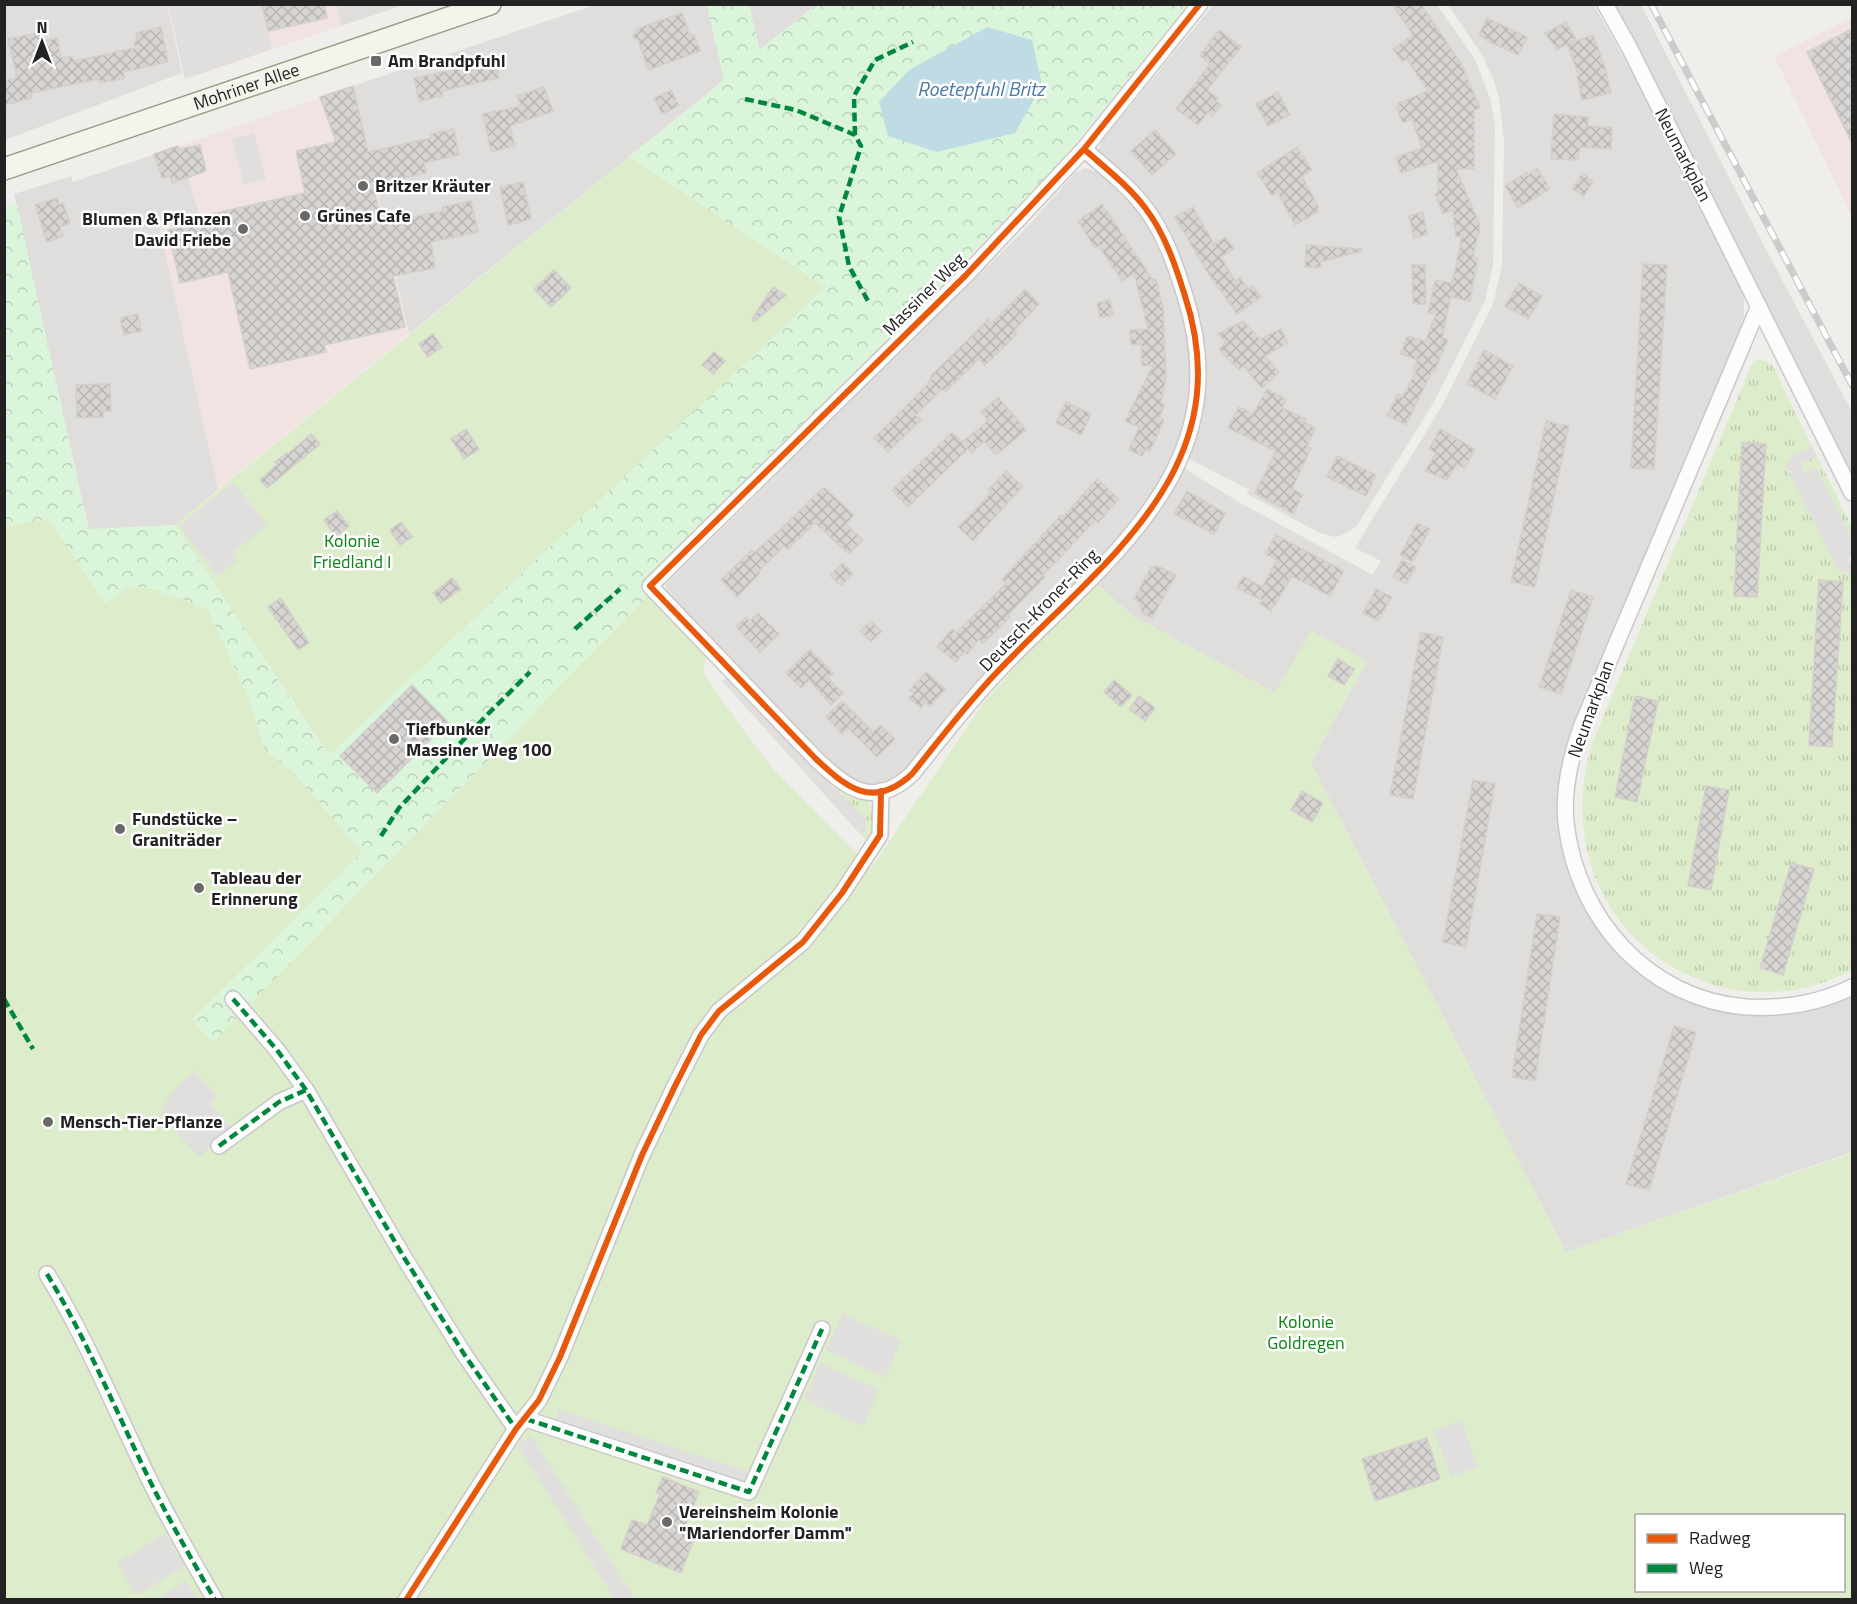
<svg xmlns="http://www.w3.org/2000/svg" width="1857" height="1604" font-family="'Titillium Web',sans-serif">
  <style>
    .residential { fill: #dfdedc }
    .commercial { fill: #f1e3e1 }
    .grass { fill: url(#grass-tufts) }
    .park { fill: url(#park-crowns) }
    .garden { fill: #ddeccb; fill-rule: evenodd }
    .parking { fill: #e0dfde }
    .water { fill: #bfdbe3 }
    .building { fill: url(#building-cross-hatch); stroke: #d3d0cc; stroke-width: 1.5 }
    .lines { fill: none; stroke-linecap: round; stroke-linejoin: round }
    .minor-casing { stroke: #c9c8c7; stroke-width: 18 }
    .secondary-casing { stroke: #999a82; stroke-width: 24 }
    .minor { stroke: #fdfcfc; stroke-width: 15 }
    .secondary { stroke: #f4f4ed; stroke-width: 21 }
    .rail-casing { stroke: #ccc; stroke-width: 7 }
    .rail { stroke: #fff; stroke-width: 4.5; stroke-dasharray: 14; stroke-linecap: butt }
    .quiet { stroke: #00873e; stroke-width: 4.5; stroke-dasharray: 9 4.5; stroke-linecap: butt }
    .cycleway-casing { stroke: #fff; stroke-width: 10 }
    .cycleway { stroke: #e8590c; stroke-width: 6 }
    .poi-dot { fill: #6a6968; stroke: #fff; stroke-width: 2 }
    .labels { text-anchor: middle; stroke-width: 5; stroke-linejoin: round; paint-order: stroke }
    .poi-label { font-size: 18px; font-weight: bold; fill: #222; stroke: #fff; text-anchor: start }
    .street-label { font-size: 18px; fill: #222; stroke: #fff }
    .park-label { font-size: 18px; fill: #0c8416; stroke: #fff }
    .water-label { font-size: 20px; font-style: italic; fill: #4a7aab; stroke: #fff }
  </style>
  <defs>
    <pattern id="grass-tufts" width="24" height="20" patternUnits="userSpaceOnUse" patternTransform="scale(1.5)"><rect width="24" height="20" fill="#ddeccb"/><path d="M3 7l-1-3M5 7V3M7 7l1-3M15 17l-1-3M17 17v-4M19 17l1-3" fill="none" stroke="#bdcaae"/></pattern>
    <pattern id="park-crowns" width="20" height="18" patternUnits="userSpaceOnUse" patternTransform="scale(1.5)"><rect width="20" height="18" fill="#daf5da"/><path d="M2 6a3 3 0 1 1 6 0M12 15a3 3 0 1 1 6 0" fill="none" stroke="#bbd2bb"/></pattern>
    <pattern id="building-cross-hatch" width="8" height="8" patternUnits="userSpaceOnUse" patternTransform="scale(1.5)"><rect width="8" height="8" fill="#d7d4d2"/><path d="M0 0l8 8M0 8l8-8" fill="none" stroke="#b8b6b4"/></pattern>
  </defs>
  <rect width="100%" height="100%" fill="#f0eeeb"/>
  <!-- residential -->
  <g class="residential">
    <path d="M336 4 404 5 341 26Z"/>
    <path d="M598 4 707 5 724 80 409 334 353 86Z"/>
    <path d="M749 4 816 5 759 50Z"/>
    <path d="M5 5H167L182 73 5 140Z"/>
    <path d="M1213 5H1437L1475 59 1490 98 1495 126 1493 265 1485 301 1434 402 1356 527 1343 535 1335 537 1320 533 1247 494 1249 490 1186 457 1198 420 1180 269 1098 153 1101 142Z"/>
    <path d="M1448 5H1594L1656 116 1741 286 1744 299V315L1739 335 1571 733 1565 752 1561 771 1559 809 1562 839 1565 859 1581 899 1592 921 1626 961 1648 980 1693 1004 1726 1013 1761 1016 1796 1013 1826 1006 1852 996V1152L1566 1252 1311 763 1367 661 1275 693 1133 616 1094 581 1181 468 1188 469V471L1244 505 1373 575 1381 561 1355 548 1356 546 1442 406 1493 304 1502 264 1504 142 1499 98 1493 78 1482 55Z"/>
    <path d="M1613 5H1641L1760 238 1852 412V474L1668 106Z"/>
    <path d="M179 146 200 217 159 225 218 489 175 525 89 530 14 194 71 176 73 182Z"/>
    <path d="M1085 168 1108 175 1140 208 1172 271 1195 372 1181 449 1133 525 900 779 869 787 841 778 667 596 665 585 989 265 1029 225 1075 173Z"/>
  </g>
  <!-- commercial -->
  <g class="commercial">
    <path d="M167 5H336L341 26 185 79Z"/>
    <path d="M1852 17V217L1774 56Z"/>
    <path d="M353 86 409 334 218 489 159 225 200 216 179 146Z"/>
  </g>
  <!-- grass -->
  <g class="grass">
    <path d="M1761 359 1773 366 1812 447 1792 455 1839 571 1852 574V970C1735 1033 1592 955 1583 822 1581 794 1585 767 1593 741L1751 366 1756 361Z"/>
    <path d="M1817 456 1852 527V539L1816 467 1805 472 1801 468 1803 462Z"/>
    <path d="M835 788 866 798C874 815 881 824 867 841L859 833 866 832Z"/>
  </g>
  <!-- park -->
  <path class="park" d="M707 5H749L760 50 816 5H1188L1053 171 962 263 965 267 641 585 649 595 214 1042 192 1021 362 852 291 770 264 750 253 709 127 587 105 604 48 519 5 526 4 208 17 204 88 529 175 525 328 755 825 287 629 157 724 80Z"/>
  <!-- garden -->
  <g class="garden">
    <path d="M629 157 826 287 329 755 175 525Z"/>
    <path d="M48 519 105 603 127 587H147L208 609 253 709 264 750 291 770 362 852 192 1020 213 1042 649 595 706 655 704 667 705 676 744 731 776 772 871 868 985 701 1027 654 1097 584 1133 616 1275 693 1311 631 1367 661 1311 763 1566 1252 1852 1153V1599L5 1600V526ZM1636 1516H1844V1590H1636Z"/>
  </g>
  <!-- parking -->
  <g class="parking">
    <path d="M168 5H262L272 49 185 79Z"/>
    <path d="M254 133 266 179 244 185 232 139Z"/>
    <path d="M1812 447 1817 456 1803 462 1801 468 1805 472 1816 467 1852 539V555L1849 558V561L1852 563V574L1839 571 1785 466 1792 455Z"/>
    <path d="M233 482 267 525 233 552 238 560 218 576 179 526Z"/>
    <path d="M731 677 823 776 866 819V833H859L722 681Z"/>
    <path d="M194 1071 217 1096 209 1104 232 1128 200 1157 160 1115 169 1095Z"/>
    <path d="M843 1314 901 1340 885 1377 826 1350Z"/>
    <path d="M820 1363 879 1390 863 1426 804 1400Z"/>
    <path d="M559 1410 749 1472 744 1486 554 1424Z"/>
    <path d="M1461 1421 1478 1467 1451 1477 1434 1431Z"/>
    <path d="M531 1436 635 1599H615L517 1445Z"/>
    <path d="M165 1533 185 1566 136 1595 117 1563Z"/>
    <path d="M186 1581 198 1599H158Z"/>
  </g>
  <!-- water -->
  <path class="water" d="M987 27 1032 40 1042 85 1015 133 937 152 888 136 879 102 909 70Z"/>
  <!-- building -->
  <g class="building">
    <path d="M262 4H324L327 18 268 31Z"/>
    <path d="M1392 4H1421L1462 65 1480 108 1474 110V169H1456L1479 223 1480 234H1478L1473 257 1478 258 1470 301 1451 297 1442 338 1448 340 1434 372 1432 371 1406 425 1387 416 1398 394 1403 396 1416 371 1413 370 1417 360 1401 354 1407 336 1425 341 1436 314 1428 313 1435 280 1452 283 1462 236 1456 237 1453 210 1443 214 1435 194 1438 193V161L1401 173 1396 157 1422 148 1412 119 1403 123 1396 107 1399 106 1398 103 1428 91 1407 59 1402 62 1393 49 1413 35Z"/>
    <path d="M682 13 690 36 694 35 700 51 648 70 638 40 633 37 636 29Z"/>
    <path d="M1487 18 1527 37 1518 55 1488 41 1479 35Z"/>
    <path d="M1566 22 1576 39 1557 50 1545 33Z"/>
    <path d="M161 27 168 62 123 72 125 78 100 83 99 79 31 93 32 98 4 105V81L17 78 8 39 42 32 43 41 57 38 61 58 72 56 74 61 135 48 134 42 137 41 136 33Z"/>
    <path d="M1852 29V143L1807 52Z"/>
    <path d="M1219 30 1241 47 1207 90 1218 98 1216 101 1221 105 1212 116 1208 112 1198 125 1176 109 1210 64 1200 55Z"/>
    <path d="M1593 35 1605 67 1611 93 1582 100 1577 76H1579L1567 44Z"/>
    <path d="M483 57 484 64 496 61 499 78 442 91 443 96 419 101 414 78 461 68 460 62Z"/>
    <path d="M353 86 368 152 431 138 430 134 454 129 459 155 424 163 426 173 373 185 382 223 443 211 442 207 471 201 478 232 431 242 435 268 393 276 405 327 324 345 326 352 250 369 228 272 180 283 168 230 204 222 202 216 305 193 296 151 336 142 320 97Z"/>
    <path d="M544 87 553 111 510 126 515 146 491 152 483 114 521 106 517 96Z"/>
    <path d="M671 90 679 106 662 114 654 98Z"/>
    <path d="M1278 92 1290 115 1268 126 1256 104Z"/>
    <path d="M1554 114 1588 117V126L1612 128 1611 149 1580 147 1578 160 1551 159Z"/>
    <path d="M1155 130 1176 154 1152 175 1131 151Z"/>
    <path d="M200 145 206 171 172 183 170 176 162 178 154 154 178 146 179 149Z"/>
    <path d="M1297 147 1312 170 1302 176 1318 206V212L1295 225 1277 192 1272 196 1257 173Z"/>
    <path d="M1537 168 1550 189 1518 208 1505 186 1527 172 1528 175Z"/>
    <path d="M1582 173 1593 181 1584 196 1572 189Z"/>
    <path d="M523 182 531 219 508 225 500 187Z"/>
    <path d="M57 198 59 204 63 203 70 223 60 227 63 236 47 242 35 205Z"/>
    <path d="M1102 204 1153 280 1156 279 1163 307 1166 378 1161 403 1165 405 1159 417 1164 420 1150 451 1146 449 1142 456 1129 450 1139 427 1125 421 1153 365 1142 366 1141 344 1131 345 1130 330 1148 329 1134 273 1122 281 1099 246 1095 248 1078 221Z"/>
    <path d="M1193 207 1214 244 1226 237 1234 249 1221 257 1235 281 1240 278 1248 289 1253 286 1261 297 1237 314 1206 270 1175 217Z"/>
    <path d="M1423 212 1427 234 1414 238 1409 216Z"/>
    <path d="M1306 245 1361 249 1362 251 1320 262 1321 268 1305 267Z"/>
    <path d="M1643 264 1667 265 1654 469 1631 468Z"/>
    <path d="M1412 265H1425L1426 304H1413Z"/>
    <path d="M554 270 571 288 551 307 534 289Z"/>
    <path d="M1519 283 1542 296 1528 319 1505 306Z"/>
    <path d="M773 287 786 295 754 322 752 319Z"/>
    <path d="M1025 289 1039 304 1014 331 1017 334 985 365 979 359 945 392 942 389 916 415 921 420 888 452 874 438 924 388 931 379 930 377 989 319 992 323Z"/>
    <path d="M1110 300 1113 315 1100 318 1097 303Z"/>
    <path d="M138 314 141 331 124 335 120 318Z"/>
    <path d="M1243 321 1260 339 1281 329 1288 343 1265 356 1279 372 1262 388 1243 366 1239 370 1219 349 1226 342 1218 334Z"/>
    <path d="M433 334 442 347 428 357 419 344Z"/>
    <path d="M1484 350 1513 366 1495 399 1467 384Z"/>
    <path d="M714 352 725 361 713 374 702 365Z"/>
    <path d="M100 384H110L111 411H103V417L77 418 76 385Z"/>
    <path d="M1267 389 1286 399 1282 408 1306 419 1304 422 1316 428 1307 446 1311 448 1292 489 1303 494 1293 514 1255 493 1276 451 1228 428 1239 407 1253 414Z"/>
    <path d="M998 397 1026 430 996 455 984 441 972 453 967 448 968 449 908 507 892 490 952 432 962 442 988 421 981 412Z"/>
    <path d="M1066 402 1091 414 1081 435 1056 423Z"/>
    <path d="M1546 421 1569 426 1535 587 1511 582Z"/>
    <path d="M466 429 479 449 464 459 451 439Z"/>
    <path d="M1440 429 1475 449 1465 468 1457 464 1447 480 1425 471 1436 453 1429 449Z"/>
    <path d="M311 434 320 444 267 488 260 480 277 464 275 462 287 453 288 454Z"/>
    <path d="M1742 443 1766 444 1757 597 1734 596Z"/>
    <path d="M1337 456 1376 475 1366 496 1327 477Z"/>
    <path d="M1006 471 1023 486 973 541 958 527 991 493 988 490Z"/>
    <path d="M1097 479 1119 499 1098 523 1096 520 1043 575 1045 577 1008 615 1010 617 983 643 979 639 967 654 964 652 956 662 937 647 952 629 956 633 1006 584 1002 579 1061 515 1063 517Z"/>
    <path d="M824 487 854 515 846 524 863 540 849 554 815 523 788 549 784 546 758 572 760 573 737 597 721 580 752 550 754 553 783 527Z"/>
    <path d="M1187 491 1225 513 1214 534 1174 514Z"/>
    <path d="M337 511 349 526 336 537 324 520Z"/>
    <path d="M401 522 412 537 400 545 390 530Z"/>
    <path d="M1417 523 1430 529 1412 562 1400 555Z"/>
    <path d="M1276 535 1344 571 1330 596 1292 576 1271 611 1260 604 1262 600 1237 588 1243 576 1262 587 1277 560 1265 554Z"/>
    <path d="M1402 560 1416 567 1406 584 1393 577Z"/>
    <path d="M843 563 853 573 841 586 830 575Z"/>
    <path d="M1158 566 1176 575 1152 618 1142 613 1139 602 1134 599 1151 567Z"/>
    <path d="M452 578 461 589 441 603 433 593Z"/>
    <path d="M1819 580 1843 582 1832 747 1809 745Z"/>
    <path d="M1376 589 1392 597 1378 621 1363 613Z"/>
    <path d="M1571 590 1593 597 1561 694 1539 687Z"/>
    <path d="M281 598 309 643 298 650 268 607Z"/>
    <path d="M758 613 779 634 760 652 736 627 746 617 750 621Z"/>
    <path d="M871 621 882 631 871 642 860 631Z"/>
    <path d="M1421 632 1443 637 1413 799 1390 795Z"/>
    <path d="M810 649 833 673 828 678 843 693 831 705 809 680 801 688 786 673Z"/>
    <path d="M1338 659 1354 669 1344 685 1328 676Z"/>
    <path d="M926 672 945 689 930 707 925 702 921 708 909 698 914 693 910 690Z"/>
    <path d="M1114 680 1132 695 1121 707 1104 692Z"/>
    <path d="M412 685 448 722 377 793 340 756Z"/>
    <path d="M1139 696 1155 708 1145 721 1129 709Z"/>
    <path d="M1635 696 1658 701 1637 802 1615 797Z"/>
    <path d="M842 701 873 732 880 725 895 739 877 757 848 728 842 734 826 717Z"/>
    <path d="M1473 780 1495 784 1466 947 1443 942Z"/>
    <path d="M1706 786 1729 790 1711 890 1688 886Z"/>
    <path d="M1302 791 1323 803 1312 822 1291 810Z"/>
    <path d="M1791 863 1814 869 1783 975 1760 968Z"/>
    <path d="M1537 914 1560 917 1535 1081 1512 1077Z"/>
    <path d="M1674 1026 1696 1032 1649 1190 1626 1184Z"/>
    <path d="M1427 1438 1440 1479 1375 1501 1362 1459Z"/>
    <path d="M663 1477 699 1492 683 1531 686 1533 684 1539 693 1542 681 1573 621 1549 632 1520 647 1525 660 1494 656 1493Z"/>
  </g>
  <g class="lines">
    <defs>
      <g id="minor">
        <path d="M1605 4 1630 49 1852 493"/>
        <path d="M1084 149C1105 168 1129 186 1146 209 1165 234 1176 267 1185 296 1241 469 1104 560 1000 669 968 702 940 739 912 774 873 810 847 788 816 759L650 586 965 276 1084 149 1200 4"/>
        <path d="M1759 306 1582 725C1571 755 1563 791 1566 823 1577 919 1648 999 1746 1007 1782 1009 1820 1003 1852 987"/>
        <path d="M233 999 277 1050 306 1090 405 1259 464 1354 516 1429"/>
        <path d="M219 1146 279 1102 306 1090"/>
        <path d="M47 1274C87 1340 115 1409 149 1479 169 1520 192 1560 215 1600"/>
        <path d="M526 1419 749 1492 822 1329"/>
        <path d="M406 1600 516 1429 539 1400 560 1357 642 1155 675 1086 701 1035 719 1011 803 942 842 893 880 835 881 791"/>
      </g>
      <g id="secondary">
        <path id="s1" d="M4 169 490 4"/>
      </g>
    </defs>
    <!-- minor casing -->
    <use href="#minor" class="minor-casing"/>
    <!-- secondary casing -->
    <use href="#secondary" class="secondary-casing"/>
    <!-- minor -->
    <use href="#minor" class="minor"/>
    <!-- secondary -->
    <use href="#secondary" class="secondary"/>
    <defs>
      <path id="rail" d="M1651 4 1852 385"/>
    </defs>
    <!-- rail casing -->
    <use href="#rail" class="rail-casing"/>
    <!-- rail -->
    <use href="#rail" class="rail"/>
    <!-- quiet -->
    <g class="quiet">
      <path d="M745 99 796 110 855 135 861 146 839 217 849 266 868 301"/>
      <path d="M855 135 854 96 875 60 913 42"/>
      <path d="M575 629 620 589"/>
      <path d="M381 836 399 808 485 717 530 672"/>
      <path d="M4 999 33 1049"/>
      <path d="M233 999 277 1050 306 1090 405 1259 464 1354 516 1429"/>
      <path d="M219 1146 279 1102 306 1090"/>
      <path d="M47 1274C87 1340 115 1409 149 1479 169 1520 192 1560 215 1600"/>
      <path d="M526 1419 749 1492 822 1329"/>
    </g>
    <defs>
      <g id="cycleway">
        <path d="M1084 149C1105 168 1129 186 1146 209 1165 234 1176 267 1185 296 1241 469 1104 560 1000 669 968 702 940 739 912 774 873 810 847 788 816 759L650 586 965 276 1084 149 1200 4"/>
        <path d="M406 1600 516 1429 539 1400 560 1357 642 1155 675 1086 701 1035 719 1011 803 942 842 893 880 835 881 791"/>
      </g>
    </defs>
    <!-- cycleway casing -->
    <use href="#cycleway" class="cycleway-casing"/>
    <!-- cycleway -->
    <use href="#cycleway" class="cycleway"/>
  </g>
  <!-- markers -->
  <g class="poi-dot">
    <rect x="370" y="55" width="12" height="12" rx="3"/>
    <circle cx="363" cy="186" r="6"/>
    <circle cx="305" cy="216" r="6"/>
    <circle cx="243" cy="229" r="6"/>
    <circle cx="394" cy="739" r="6"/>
    <circle cx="120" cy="829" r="6"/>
    <circle cx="199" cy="888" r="6"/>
    <circle cx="48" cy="1122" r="6"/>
    <circle cx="667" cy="1522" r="6"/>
  </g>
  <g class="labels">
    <!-- poi labels -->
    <g class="poi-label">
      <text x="388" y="67">Am Brandpfuhl</text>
      <text x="375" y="192">Britzer Kräuter</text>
      <text x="317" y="222">Grünes Cafe</text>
      <text x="231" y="225" text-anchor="end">Blumen &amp; Pflanzen<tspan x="231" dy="21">David Friebe</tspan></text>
      <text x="406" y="735">Tiefbunker<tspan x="406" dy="21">Massiner Weg 100</tspan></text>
      <text x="132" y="825">Fundstücke –<tspan x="132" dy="21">Graniträder</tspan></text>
      <text x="211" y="884">Tableau der<tspan x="211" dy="21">Erinnerung</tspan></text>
      <text x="60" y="1128">Mensch-Tier-Pflanze</text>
      <text x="679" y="1518">Vereinsheim Kolonie<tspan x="679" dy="21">"Mariendorfer Damm"</tspan></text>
    </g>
    <!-- street labels -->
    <g class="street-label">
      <text dy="6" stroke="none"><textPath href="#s1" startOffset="256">Mohriner Allee</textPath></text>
      <text transform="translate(1683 155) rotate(63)" y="6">Neumarkplan</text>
      <text transform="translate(924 294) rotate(-45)" y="6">Massiner Weg</text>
      <text transform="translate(1039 610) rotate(-46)" y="6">Deutsch-Kroner-Ring</text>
      <text transform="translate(1591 709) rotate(-70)" y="6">Neumarkplan</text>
    </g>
    <!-- park labels -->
    <g class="park-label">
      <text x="352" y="547">Kolonie<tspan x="352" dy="21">Friedland I</tspan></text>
      <text x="1306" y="1328">Kolonie<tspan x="1306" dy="21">Goldregen</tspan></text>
    </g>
    <!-- water labels -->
    <g class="water-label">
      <text x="981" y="96">Roetepfuhl Britz</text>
    </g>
  </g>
  <!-- border -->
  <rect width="1857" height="1604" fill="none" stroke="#222222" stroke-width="12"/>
  <!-- legend -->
  <rect x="1635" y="1514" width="210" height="78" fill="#ffffff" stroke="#a7a7a7" stroke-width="1.5"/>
  <rect x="1647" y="1534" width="30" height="9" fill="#e8590c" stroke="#a7a7a7" stroke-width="1.5"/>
  <text x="1689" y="1544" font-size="18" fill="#222222">Radweg</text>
  <rect x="1647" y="1564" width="30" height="9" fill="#00873e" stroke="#a7a7a7" stroke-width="1.5"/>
  <text x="1689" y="1574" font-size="18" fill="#222222">Weg</text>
  <!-- north arrow -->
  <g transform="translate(42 42)" stroke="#ffffff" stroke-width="4.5" paint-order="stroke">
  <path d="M0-4.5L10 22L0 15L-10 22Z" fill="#222222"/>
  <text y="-9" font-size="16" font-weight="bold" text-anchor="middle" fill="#222222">N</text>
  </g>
</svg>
